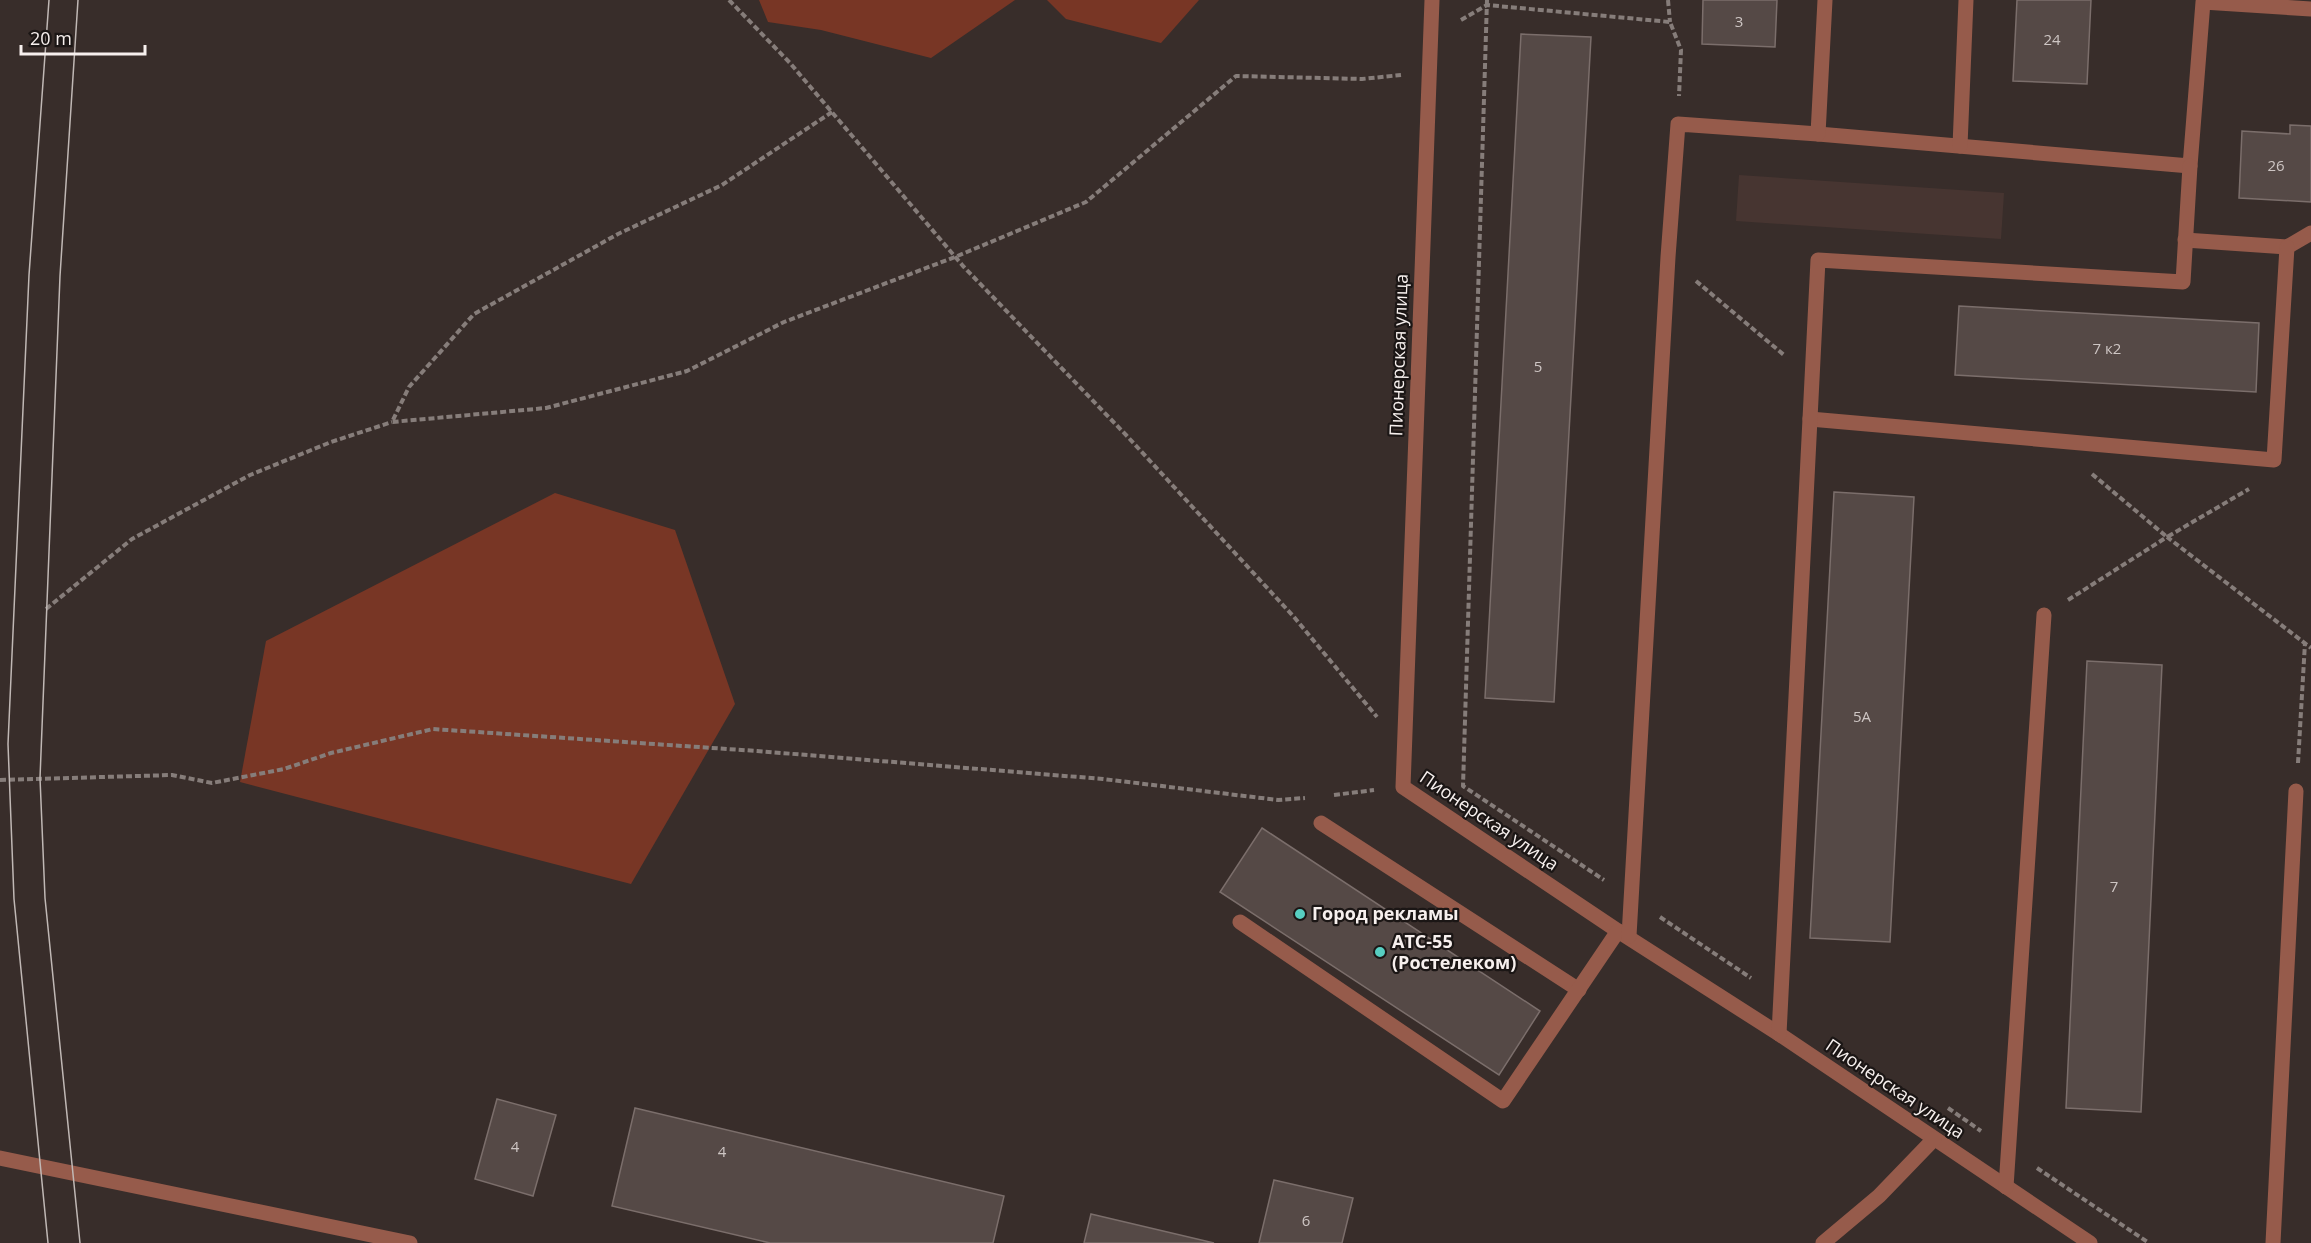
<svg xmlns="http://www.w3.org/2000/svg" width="2311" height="1243" font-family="'Open Sans',sans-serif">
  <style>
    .built { fill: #473531 }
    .green { fill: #783625 }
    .building { fill: #554946; stroke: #7b6e6b; stroke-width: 1.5 }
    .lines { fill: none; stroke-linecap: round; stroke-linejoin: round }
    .path { stroke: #867d7a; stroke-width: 4; stroke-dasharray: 6 3; stroke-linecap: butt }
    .minor { stroke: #965b4b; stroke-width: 15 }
    .tram { stroke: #c0b8b5; stroke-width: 1.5 }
    .poi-dot { fill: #57cec1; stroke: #1b1615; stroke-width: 2 }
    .labels { text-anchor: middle; stroke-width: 4.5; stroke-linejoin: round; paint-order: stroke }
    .number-label { font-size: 15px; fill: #cec6c4 }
    .street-label { font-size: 18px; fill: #f7f0ee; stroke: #1b1615 }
    .poi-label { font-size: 18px; font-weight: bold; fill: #f7f0ee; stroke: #1b1615; text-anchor: start }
  </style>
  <rect width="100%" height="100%" fill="#382d2a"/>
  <!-- built -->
  <path class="built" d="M1739 175 2004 193 2001 239 1736 221Z"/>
  <!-- green -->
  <g class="green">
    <path d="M759 0H1015L931 58 821 30 768 22Z"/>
    <path d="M1047 0H1199L1161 43 1066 19Z"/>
    <path d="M555 493 675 530 735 704 631 884 240 782 266 641Z"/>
  </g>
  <!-- building -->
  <g class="building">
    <path d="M1703 0H1777L1775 47 1702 44Z"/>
    <path d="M2017 0H2091L2087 84 2013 81Z"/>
    <path d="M1521 34 1591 37 1554 702 1485 698Z"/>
    <path d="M2290 125 2311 126V202L2239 198 2242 131 2290 134Z"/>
    <path d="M1959 306 2259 323 2256 392 1955 375Z"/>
    <path d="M1834 492 1914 497 1890 942 1810 938Z"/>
    <path d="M2087 661 2162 665 2141 1112 2066 1108Z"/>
    <path d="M1262 828 1540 1011 1499 1075 1220 892Z"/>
    <path d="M497 1099 556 1115 533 1196 475 1179Z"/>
    <path d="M635 1108 1004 1196 993 1243H770L612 1206Z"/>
    <path d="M1274 1180 1353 1198 1342 1243H1259Z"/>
    <path d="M1091 1214 1214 1243H1084Z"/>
  </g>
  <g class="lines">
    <!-- path -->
    <g class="path">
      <path d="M729 0 790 63 963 266 1127 436 1294 617 1377 717"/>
      <path d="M1487 0 1463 786 1604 880"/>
      <path d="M1668 0 1670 22"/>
      <path d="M1461 20 1487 5 1670 22 1681 50 1679 96"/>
      <path d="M832 112 722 185 618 234 474 314 409 387 392 422 546 408 687 371 784 322 955 257 1086 202 1236 76 1362 79 1401 75"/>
      <path d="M1696 281 1784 355"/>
      <path d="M2092 474 2167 537 2249 489"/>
      <path d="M2068 600 2167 537 2311 648"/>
      <path d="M46 609 132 539 250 475 331 442 392 422"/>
      <path d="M2298 763 2305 643"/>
      <path d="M0 780 172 775 212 783 284 769 331 753 433 729 757 751 1103 779 1278 800 1305 798"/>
      <path d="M1334 795 1374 790"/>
      <path d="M1660 917 1751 978"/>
      <path d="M1948 1108 1981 1131"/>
      <path d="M2037 1168 2149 1243"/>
    </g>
    <!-- minor -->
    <g class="minor">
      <path d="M1432 0 1403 787 1618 931 1779 1034 2090 1243"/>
      <path d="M1818 134 2190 166 2203 2 2311 9"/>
      <path d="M1960 146 1966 0"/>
      <path d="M2185 240 2287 247 2311 233"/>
      <path d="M1810 419 2274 460 2287 247"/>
      <path d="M1321 823 1579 990"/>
      <path d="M1240 922 1503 1101 1618 931"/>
      <path d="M1629 936 1668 257 1678 124 1818 134 1825 0"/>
      <path d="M1779 1034 1818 260 2183 282 2190 166"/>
      <path d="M0 1158 410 1243"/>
      <path d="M2006 1187 2044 615"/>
      <path d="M1823 1243 1879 1196 1934 1139"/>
      <path d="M2273 1243 2296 791"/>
    </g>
    <!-- tram -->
    <g class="tram">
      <path d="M78 0 60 276 40 778 45 898 80 1243"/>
      <path d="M48 1243 14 899 8 744 29 275 49 0"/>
    </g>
  </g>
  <!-- markers -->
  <g class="poi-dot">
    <circle cx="1300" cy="914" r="6"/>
    <circle cx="1380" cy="952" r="6"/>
  </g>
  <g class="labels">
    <!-- number labels -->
    <g class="number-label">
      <text x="1739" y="27">3</text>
      <text x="2052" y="45">24</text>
      <text x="2276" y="171">26</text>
      <text x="2107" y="354">7 к2</text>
      <text x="1538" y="372">5</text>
      <text x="1862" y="722">5А</text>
      <text x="2114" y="892">7</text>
      <text x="515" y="1152">4</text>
      <text x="722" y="1157">4</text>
      <text x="1306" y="1226">6</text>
    </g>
    <!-- street labels -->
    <g class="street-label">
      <text transform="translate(1399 355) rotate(-88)" y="6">Пионерская улица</text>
      <text transform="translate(1489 821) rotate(34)" y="6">Пионерская улица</text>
      <text transform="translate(1895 1089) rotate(34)" y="6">Пионерская улица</text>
    </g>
    <!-- poi labels -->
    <g class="poi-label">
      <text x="1312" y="920">Город рекламы</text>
      <text x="1392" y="948">АТС-55<tspan x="1392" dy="21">(Ростелеком)</tspan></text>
    </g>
  </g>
  <!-- scale -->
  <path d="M21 45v9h124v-9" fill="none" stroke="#f7f0ee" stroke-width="3"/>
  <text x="30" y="45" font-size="18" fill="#f7f0ee" stroke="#1b1615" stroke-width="4.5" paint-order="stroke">20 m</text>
</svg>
